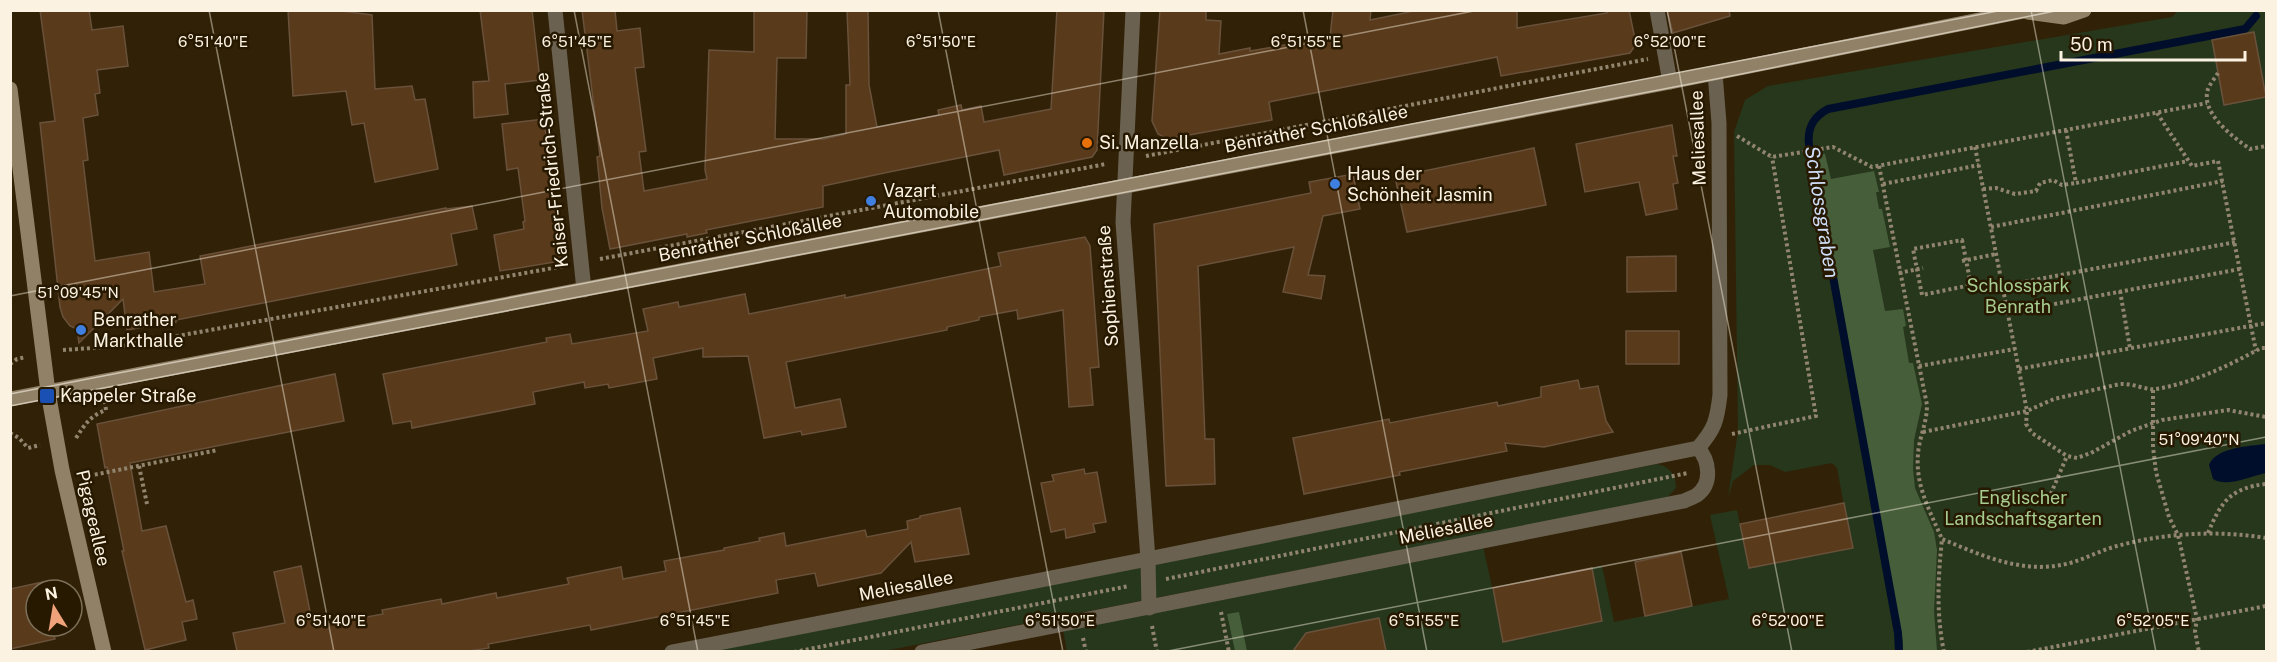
<svg xmlns="http://www.w3.org/2000/svg" width="2277" height="662" font-family="'Public Sans',sans-serif">
  <style>
    .green { fill: #26371c }
    .forest { fill: #475e3a }
    .water { fill: #010e2b }
    .lines { fill: none; stroke-linecap: round; stroke-linejoin: round }
    .stream { stroke: #010e2b; stroke-width: 8 }
    .building { fill: #593b1b; stroke: #69513b; stroke-width: 1.5 }
    .path { stroke: #91856f; stroke-width: 4; stroke-dasharray: 3 3; stroke-linecap: butt }
    .street { stroke: #6a6150; stroke-width: 15 }
    .secondary { stroke: #918267; stroke-width: 15 }
    .tram { stroke: #cec4b1; stroke-width: 1.5 }
    .ticks { fill: none; stroke: #fbf2e2; stroke-width: 1.5; stroke-opacity: 0.45 }
    .food-dot { fill: #e8710a; stroke: #271900; stroke-width: 2 }
    .shop-dot { fill: #3f7fe0; stroke: #271900; stroke-width: 2 }
    .transit-dot { fill: #1a4fb4; stroke: #271900; stroke-width: 2 }
    .labels { text-anchor: middle; stroke-width: 5; stroke-linejoin: round; paint-order: stroke }
    .street-label { font-size: 18px; fill: #fbf2e2; stroke: #271900 }
    .poi-label { font-size: 18px; fill: #fbf2e2; stroke: #271900; text-anchor: start }
    .park-label { font-size: 18px; fill: #a6cd90; stroke: #271900 }
    .water-label { font-size: 20px; font-style: italic; fill: #cfdef7; stroke: #271900 }
    .ticks-label { font-size: 15px; text-anchor: middle; fill: #fbf2e2; stroke: #271900; stroke-width: 5; stroke-linejoin: round; paint-order: stroke }
  </style>
  <rect width="100%" height="100%" fill="#312207"/>
  <!-- green -->
  <g class="green">
    <path d="M2178 11H2266V651L1067 652 1063 629 1483 546 1504 642 1602 621 1592 568 1602 566 1614 622 1729 599 1710 515 1737 510 1749 568 1852 547 1837 468 1832 463 1785 472 1770 465H1754L1733 481 1728 498 1738 431 1734 132 1745 100 1768 86 2172 17Z"/>
    <path d="M1657 464C1670 467 1676 474 1676 488L1667 498 884 651 703 652Z"/>
  </g>
  <!-- forest -->
  <g class="forest">
    <path d="M1814 154H1825L1831 179 1874 171 1879 192H1876L1879 209H1882L1890 247 1873 250 1885 311 1903 309 1906 326 1903 327 1909 363H1913L1922 404 1914 440 1913 469 1915 488 1934 532 1937 550 1934 611 1937 651H1903V642Z"/>
    <path d="M1239 612 1247 651H1235L1227 614Z"/>
  </g>
  <!-- water -->
  <path class="water" d="M2266 444V473C2250 476 2227 488 2213 479L2209 465C2216 447 2250 446 2266 444Z"/>
  <g class="lines">
    <!-- stream -->
    <path class="stream" d="M1899 652 1898 633 1809 145C1807 128 1813 117 1828 109L2245 29 2256 16"/>
  </g>
  <!-- building -->
  <g class="building">
    <path d="M40 10H89L92 30 123 26 128 66 97 70 100 93 95 94 98 115 83 118 88 160 83 161 95 261 149 252 154 292 205 284 200 256 256 245 446 208V209L472 206 477 229 451 234 457 265 176 320V322L127 330 123 299 79 343 77 329 70 326 63 317 60 307 40 123 55 121Z"/>
    <path d="M288 10H334L372 15 375 89 412 86 415 100 425 99 438 169 375 182 364 123 352 125 346 91 293 96Z"/>
    <path d="M480 10H532L540 80 505 84 508 114 474 118 473 82 489 81Z"/>
    <path d="M582 10H615L617 31 640 28 644 67 635 68 646 151 639 152 644 191 707 179 705 170 709 50 754 52V10H807L806 58H777L775 139H824L846 134V85H850L847 10H868L869 85 877 127 939 115 938 110 961 105 962 110 981 106 984 122 1051 109 1057 10H1104L1097 150 1092 157 1004 175 999 150 889 172 823 186V207L706 230 707 233 687 237V234L610 249 602 208 597 157 600 156Z"/>
    <path d="M1160 10H1206V20L1221 21 1219 54 1250 48V51L1330 37 1333 10H1371L1370 20 1419 10H1517V28L1607 13 1606 10H1629L1636 44 1630 53 1501 76 1497 57 1269 102 1272 120 1167 139 1158 134 1152 121Z"/>
    <path d="M1667 10H1729L1730 16 1673 33Z"/>
    <path d="M2254 32 2266 97 2224 105 2212 40Z"/>
    <path d="M544 119 561 261 500 271 494 235 524 229 523 222 525 221 518 168 507 170 502 124Z"/>
    <path d="M1672 125 1677 156H1673L1678 183 1673 184 1677 209 1646 215 1639 182 1585 192 1576 144Z"/>
    <path d="M1534 148 1546 205 1407 232 1395 177Z"/>
    <path d="M1353 174 1360 209 1323 216 1308 275 1325 276 1321 299 1283 292 1294 247 1198 266 1205 439H1214L1215 484 1166 486 1154 224 1311 193 1309 182Z"/>
    <path d="M1085 237 1090 246 1099 367 1090 368 1093 405 1069 407 1063 310 1018 319 1017 310 979 317V320L947 327V330L786 362 795 408 840 399 846 427 802 435 801 431 764 438 748 356 703 357V348L653 358 657 379 609 388 608 384 585 388 584 382 533 392 535 404 412 428 411 421 393 424 383 374 547 342 546 338 570 334 572 344 648 331 643 309 678 302 679 307 745 294 749 314 845 295V298L1001 266 998 253Z"/>
    <path d="M1676 256V291L1627 292V257Z"/>
    <rect x="1626" y="331" width="53" height="33"/>
    <path d="M335 374 344 421 130 463 142 531 166 526 186 602 193 600 197 619 182 622 186 640 145 650 122 551H124L107 467 105 468 97 424Z"/>
    <path d="M1578 380 1580 389 1598 386 1606 421 1613 432 1544 447 1505 443 1507 451 1399 472 1400 475 1304 494 1293 438 1389 419 1390 423 1497 402 1498 406 1541 397V387Z"/>
    <path d="M1084 469 1085 474 1097 472 1106 522 1093 524 1095 532 1066 538 1065 529 1051 532 1041 483 1054 481 1052 475Z"/>
    <path d="M1844 503 1853 548 1749 568 1740 524Z"/>
    <path d="M960 508 969 554 915 562 911 542 881 573 818 586 815 573 776 580 778 593 591 630 590 625 488 644 489 648 469 651H237L233 633 285 623 274 572 301 566 313 627 383 614 382 610 441 599 442 604 496 593 497 598 569 584 567 578 621 567 623 579 666 571 664 561 724 550V548L760 541 759 538 784 533 786 546 865 530 867 537 908 529 907 521 920 518V516Z"/>
    <path d="M1681 552 1692 606 1645 616 1635 562Z"/>
    <path d="M1592 568 1602 621 1503 642 1493 588Z"/>
    <path d="M43 582 44 590H36V626H52L55 639 10 649V589Z"/>
    <path d="M1379 618 1386 651H1293L1306 633Z"/>
  </g>
  <g class="lines">
    <!-- path -->
    <g class="path">
      <path d="M2218 73C2215 78 2210 84 2208 89 2200 113 2233 137 2250 149L2266 146"/>
      <path d="M2157 113 2192 166 2218 161 2256 351"/>
      <path d="M2066 130 2076 183 2188 161"/>
      <path d="M1737 136 1772 157 1833 147 1872 167 2207 103"/>
      <path d="M1975 147 2027 411 2026 424 2032 433 2067 456 2077 458 2091 453 2131 431 2162 420 2228 410 2266 417"/>
      <path d="M1146 156 1648 59"/>
      <path d="M1879 166 1927 405C1927 420 1922 431 1919 446 1913 481 1928 507 1942 539"/>
      <path d="M1883 184 1979 165"/>
      <path d="M1983 189 1996 188 2015 194 2036 191 2040 183 2053 180 2062 185 2076 183"/>
      <path d="M1991 227 2223 181"/>
      <path d="M1962 240 1971 285 1922 295 1913 249Z"/>
      <path d="M600 259 1106 164"/>
      <path d="M1962 261 1996 254"/>
      <path d="M1899 273 1923 268"/>
      <path d="M2002 286 2236 242"/>
      <path d="M2120 291 2130 348"/>
      <path d="M2007 313 2240 269"/>
      <path d="M63 350 122 346 564 266"/>
      <path d="M10 364 17 359 26 357"/>
      <path d="M1919 366 2015 349"/>
      <path d="M2019 369 2266 323"/>
      <path d="M2153 390V447L2156 472 2169 517 2178 535 2197 619 2195 631 2199 652"/>
      <path d="M1923 432 2027 411 2054 399 2120 384C2133 383 2148 391 2156 389 2193 383 2228 366 2261 348H2266"/>
      <path d="M10 433 19 438 28 448 40 445"/>
      <path d="M1732 434 1816 416 1772 157"/>
      <path d="M76 438C85 424 90 416 106 410L105 403"/>
      <path d="M139 466 147 504"/>
      <path d="M83 477 218 450"/>
      <path d="M2046 505 2067 456"/>
      <path d="M2208 533C2221 502 2230 488 2266 484"/>
      <path d="M1166 579 1688 473"/>
      <path d="M1221 612 1229 652"/>
      <path d="M1152 626 1157 652"/>
      <path d="M1083 638 1086 652"/>
      <path d="M794 652 1129 586"/>
      <path d="M1944 652C1936 613 1938 578 1942 539 1978 554 2019 573 2061 565 2080 562 2098 551 2117 546 2165 533 2217 530 2266 538"/>
      <path d="M2027 652 2266 606"/>
    </g>
    <!-- street -->
    <g class="street">
      <path d="M555 10 584 290"/>
      <path d="M1133 10 1123 222 1148 559 1149 608"/>
      <path d="M1657 10 1670 82"/>
      <path d="M672 652 1148 559 1698 448C1715 429 1717 420 1720 395L1719 123 1715 73"/>
      <path d="M922 652 1684 501C1688 499 1694 497 1697 495 1713 483 1709 460 1698 448"/>
    </g>
    <!-- secondary -->
    <g class="secondary">
      <path d="M2028 12 2064 17 2084 10"/>
      <path d="M10 89 48 392 62 470 104 652"/>
      <path d="M10 399 1670 82 2029 10"/>
    </g>
    <!-- tram -->
    <g class="tram">
      <path d="M10 394 2003 10"/>
      <path d="M10 406 1716 79 2060 10"/>
    </g>
  </g>
  <!-- ticks -->
  <path class="ticks" d="M209 10 334 652M574 10 698 652M938 10 1063 652M1303 10 1427 652M1667 10 1792 652M2031 10 2156 652M10 296 1479 10M1163 652 2266 437"/>
  <!-- markers -->
  <circle class="food-dot" cx="1087" cy="143" r="6"/>
  <g class="shop-dot">
    <circle cx="1335" cy="184" r="6"/>
    <circle cx="871" cy="201" r="6"/>
    <circle cx="81" cy="330" r="6"/>
  </g>
  <rect class="transit-dot" x="39" y="388" width="16" height="16" rx="3"/>
  <g class="labels">
    <!-- street labels -->
    <g class="street-label">
      <text transform="translate(1316 129) rotate(-11)" y="6">Benrather Schloßallee</text>
      <text transform="translate(1698 138) rotate(-92)" y="6">Meliesallee</text>
      <text transform="translate(552 170) rotate(-96)" y="6">Kaiser-Friedrich-Straße</text>
      <text transform="translate(750 238) rotate(-11)" y="6">Benrather Schloßallee</text>
      <text transform="translate(1108 286) rotate(-94)" y="6">Sophienstraße</text>
      <text transform="translate(93 518) rotate(77)" y="6">Pigageallee</text>
      <text transform="translate(1446 529) rotate(-11)" y="6">Meliesallee</text>
      <text transform="translate(906 586) rotate(-11)" y="6">Meliesallee</text>
    </g>
    <!-- poi labels -->
    <g class="poi-label">
      <text x="1099" y="149">Si. Manzella</text>
      <text x="1347" y="180">Haus der<tspan x="1347" dy="21">Schönheit Jasmin</tspan></text>
      <text x="883" y="197">Vazart<tspan x="883" dy="21">Automobile</tspan></text>
      <text x="93" y="326">Benrather<tspan x="93" dy="21">Markthalle</tspan></text>
      <text x="60" y="402">Kappeler Straße</text>
    </g>
    <!-- park labels -->
    <g class="park-label">
      <text x="2018" y="292">Schlosspark<tspan x="2018" dy="21">Benrath</tspan></text>
      <text x="2023" y="504">Englischer<tspan x="2023" dy="21">Landschaftsgarten</tspan></text>
    </g>
    <!-- water labels -->
    <g class="water-label">
      <text transform="translate(1822 212) rotate(81)" y="7">Schlossgraben</text>
    </g>
  </g>
  <g class="ticks-label">
    <text x="213" y="47">6°51'40"E</text>
    <text x="577" y="47">6°51'45"E</text>
    <text x="941" y="47">6°51'50"E</text>
    <text x="1306" y="47">6°51'55"E</text>
    <text x="1670" y="47">6°52'00"E</text>
    <text x="78" y="298">51°09'45"N</text>
    <text x="2199" y="445">51°09'40"N</text>
    <text x="331" y="626">6°51'40"E</text>
    <text x="695" y="626">6°51'45"E</text>
    <text x="1060" y="626">6°51'50"E</text>
    <text x="1424" y="626">6°51'55"E</text>
    <text x="1788" y="626">6°52'00"E</text>
    <text x="2153" y="626">6°52'05"E</text>
  </g>
  <!-- border -->
  <rect width="2277" height="662" fill="none" stroke="#fbf2e2" stroke-width="24"/>
  <!-- north arrow -->
  <g transform="translate(54 608) rotate(349)"><circle r="28" fill="#271900" stroke="#7c705a" stroke-width="1.5"/>
  <path d="M0-4.5L10 22L0 15L-10 22Z" fill="#f0a27a"/>
  <text y="-9" font-size="16" font-weight="bold" text-anchor="middle" fill="#fbf2e2">N</text>
  </g>
  <!-- scale -->
  <path d="M2061 51v9h184v-9" fill="none" stroke="#fbf2e2" stroke-width="3"/>
  <text x="2070" y="51" font-size="18" fill="#fbf2e2" stroke="#271900" stroke-width="4.5" paint-order="stroke">50 m</text>
</svg>
